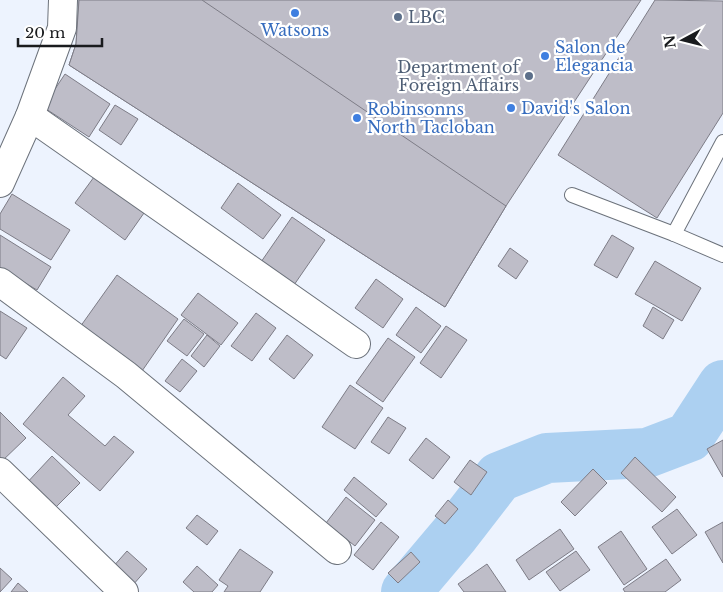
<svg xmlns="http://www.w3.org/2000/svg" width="723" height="592" font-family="'Libre Baskerville',serif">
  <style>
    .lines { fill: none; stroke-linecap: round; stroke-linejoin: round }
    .river { stroke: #acd0f1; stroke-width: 50 }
    .building { fill: #bebdc8; stroke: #7d7c86 }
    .lane-casing { stroke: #6c727b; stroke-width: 16 }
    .street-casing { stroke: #6c727b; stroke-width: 30 }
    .lane { stroke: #fff; stroke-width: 14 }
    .street { stroke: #fff; stroke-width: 28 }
    .shop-dot { fill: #3f7fe0; stroke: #fff; stroke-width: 2 }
    .service-dot { fill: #5c6f8a; stroke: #fff; stroke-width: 2 }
    .labels { text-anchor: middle; stroke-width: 4.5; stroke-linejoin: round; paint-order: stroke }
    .service-label { font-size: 16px; fill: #4e5e75; stroke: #fff; text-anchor: start }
    .shop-label { font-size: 16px; fill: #366cbe; stroke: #fff; text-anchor: start }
  </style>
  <rect width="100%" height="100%" fill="#edf3fe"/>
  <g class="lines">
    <!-- river -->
    <path class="river" d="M406 592 455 534 499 477 547 458 647 453 689 437 723 385"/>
  </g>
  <!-- building -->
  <g class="building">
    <path d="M79 0H641L506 206 445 307 69 65 76 44Z"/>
    <path d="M79 0H202L506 206 445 307 69 65 76 44Z"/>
    <path d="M655 0 723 1V113L657 218 558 155Z"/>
    <path d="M65 74 110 104 89 137 43 107Z"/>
    <path d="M115 105 138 119 121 145 99 130Z"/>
    <path d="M94 177 144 213 125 240 75 203Z"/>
    <path d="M238 183 281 215 263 239 221 208Z"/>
    <path d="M12 194 70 230 51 260 0 229V214Z"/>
    <path d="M292 217 325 240 294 285 261 262Z"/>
    <path d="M0 235 51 267 37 290 0 268Z"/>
    <path d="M612 235 634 248 617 278 594 265Z"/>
    <path d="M510 248 528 261 516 279 498 266Z"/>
    <path d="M655 261 701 288 682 321 635 294Z"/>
    <path d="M117 275 178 319 142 371 80 327Z"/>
    <path d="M376 279 403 299 383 328 355 308Z"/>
    <path d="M198 293 238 323 221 345 181 315Z"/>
    <path d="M416 307 441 326 421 353 396 335Z"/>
    <path d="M653 307 674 320 663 339 643 326Z"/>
    <path d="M0 311 27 328 6 359 0 355Z"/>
    <path d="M256 313 276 328 252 361 231 346Z"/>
    <path d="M184 319 204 334 187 356 167 341Z"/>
    <path d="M446 326 467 340 441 378 420 363Z"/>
    <path d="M207 335 220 346 204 367 191 356Z"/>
    <path d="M287 335 313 355 294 379 269 359Z"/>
    <path d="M388 338 415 357 383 402 356 383Z"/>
    <path d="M182 359 197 371 180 392 165 381Z"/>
    <path d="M63 377 85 396 68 415 105 446 114 436 134 452 100 491 23 424Z"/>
    <path d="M350 385 383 408 355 449 322 427Z"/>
    <path d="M0 412 26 438 0 463Z"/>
    <path d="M388 417 406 428 389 454 371 442Z"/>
    <path d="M426 438 450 457 433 479 409 460Z"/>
    <path d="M723 440V477L707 449Z"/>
    <path d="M52 456 80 483 50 513 23 487Z"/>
    <path d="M635 457 676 497 662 512 621 473Z"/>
    <path d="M470 460 487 472 471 495 454 482Z"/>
    <path d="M593 469 607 483 575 516 561 502Z"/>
    <path d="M354 477 387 504 376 517 344 490Z"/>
    <path d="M346 497 375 520 355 546 326 523Z"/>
    <path d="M448 500 458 509 445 524 435 516Z"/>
    <path d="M677 509 697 535 672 554 652 527Z"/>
    <path d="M197 515 218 531 207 545 186 528Z"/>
    <path d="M381 522 399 537 373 570 354 555Z"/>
    <path d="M723 522V563L705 532Z"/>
    <path d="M560 529 574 549 529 580 516 560Z"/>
    <path d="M621 531 647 569 624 585 598 547Z"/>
    <path d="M240 549 273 572 260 592H224L228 586 219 580Z"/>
    <path d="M127 551 147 569 132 586 112 568Z"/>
    <path d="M576 551 590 570 560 591 546 572Z"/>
    <path d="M411 552 420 562 398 583 388 573Z"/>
    <path d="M666 559 681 580 665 592H625L623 589Z"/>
    <path d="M487 564 506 592H464L458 584Z"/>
    <path d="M197 566 218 585 212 592H194L183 582Z"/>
    <path d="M0 568 12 579 0 592Z"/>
    <path d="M18 583 28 592H11Z"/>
  </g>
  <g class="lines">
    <defs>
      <g id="lane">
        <path d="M572 195 674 234 723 255"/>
        <path d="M674 234 723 142"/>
      </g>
      <g id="street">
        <path d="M30 116 356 344"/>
        <path d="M0 183 30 116 62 28 63 0"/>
        <path d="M0 282 126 375 337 550"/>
        <path d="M0 472 124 592"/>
      </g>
    </defs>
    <!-- lane casing -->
    <use href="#lane" class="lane-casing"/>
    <!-- street casing -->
    <use href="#street" class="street-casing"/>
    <!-- lane -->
    <use href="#lane" class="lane"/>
    <!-- street -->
    <use href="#street" class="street"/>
  </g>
  <!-- markers -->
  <g class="shop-dot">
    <circle cx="295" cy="13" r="5"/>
    <circle cx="545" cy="56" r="5"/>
    <circle cx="511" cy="108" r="5"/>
    <circle cx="357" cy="118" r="5"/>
  </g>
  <g class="service-dot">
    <circle cx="398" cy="17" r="5"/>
    <circle cx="529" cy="76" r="5"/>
  </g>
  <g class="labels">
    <!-- service labels -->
    <g class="service-label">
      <text x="408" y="23">LBC</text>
      <text x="519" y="73" text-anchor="end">Department of<tspan x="519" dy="18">Foreign Affairs</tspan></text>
    </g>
    <!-- shop labels -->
    <g class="shop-label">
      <text x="295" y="36" text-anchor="middle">Watsons</text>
      <text x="555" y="53">Salon de<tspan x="555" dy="18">Elegancia</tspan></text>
      <text x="521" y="114">David's Salon</text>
      <text x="367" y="115">Robinsonns<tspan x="367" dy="18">North Tacloban</tspan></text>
    </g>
  </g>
  <!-- north arrow -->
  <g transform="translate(683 40) rotate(263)" stroke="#ffffff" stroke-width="4" paint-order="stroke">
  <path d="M0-4L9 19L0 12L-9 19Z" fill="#191b1e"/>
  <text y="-8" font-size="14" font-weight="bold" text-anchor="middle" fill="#191b1e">N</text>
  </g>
  <!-- scale -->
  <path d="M18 38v8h84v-8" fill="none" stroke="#191b1e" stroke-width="2.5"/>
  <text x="25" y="38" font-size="15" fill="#191b1e" stroke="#ffffff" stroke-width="4" paint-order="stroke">20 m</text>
</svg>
